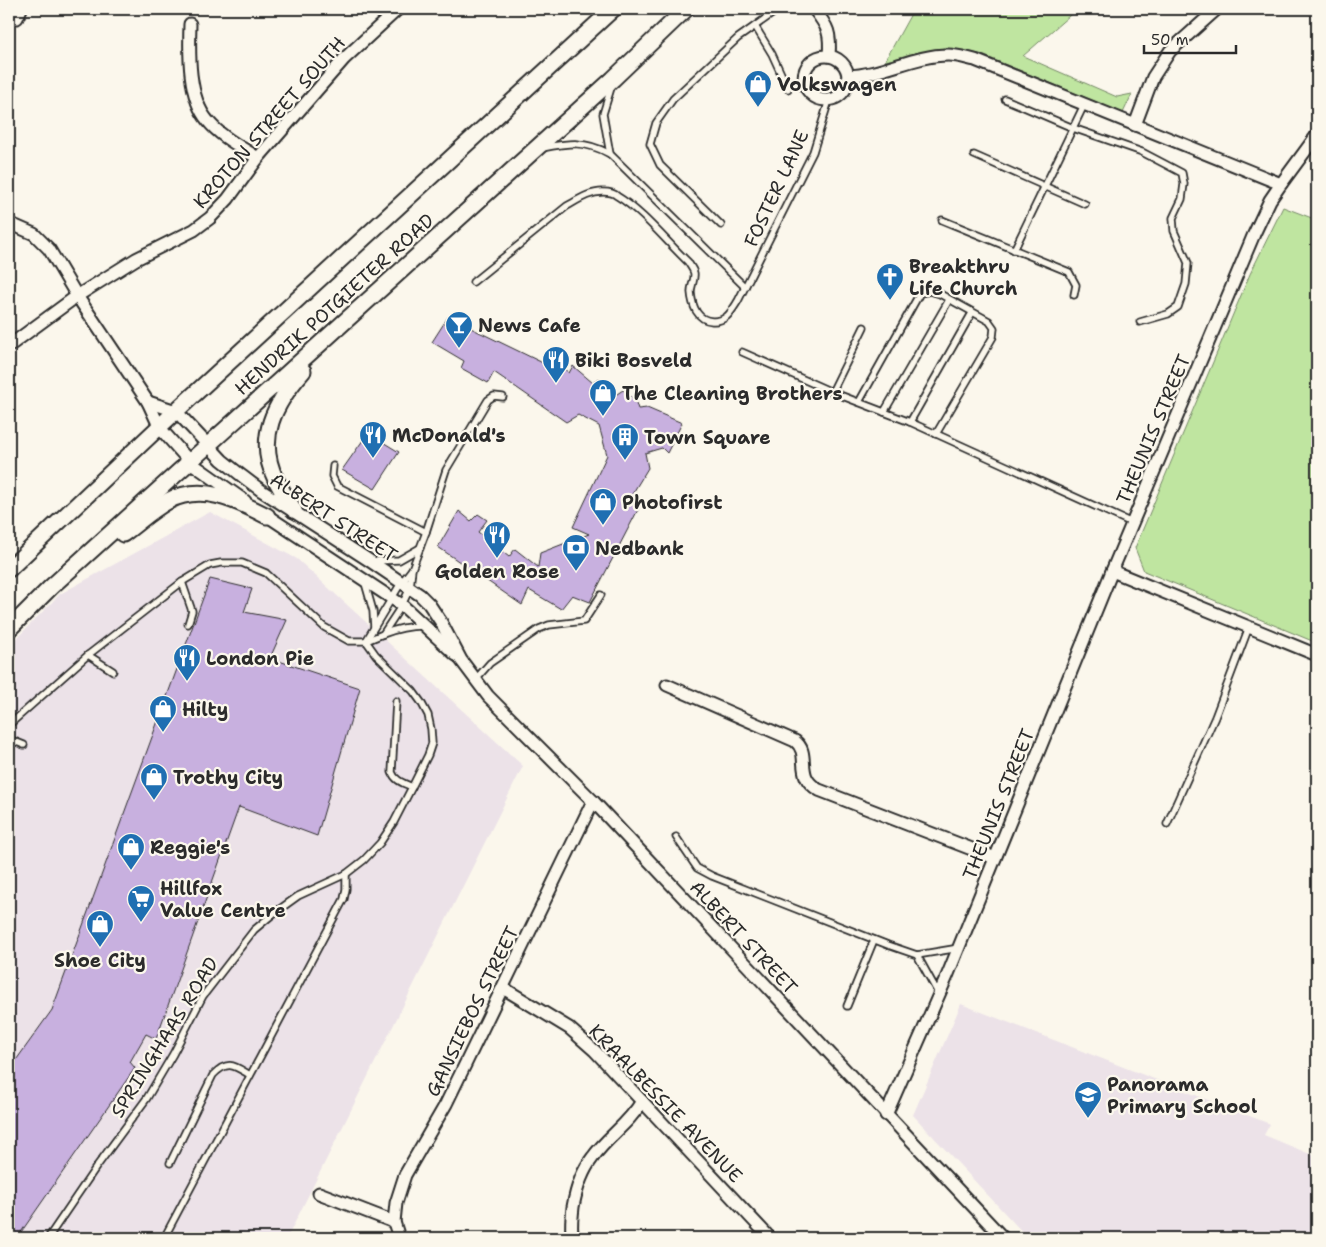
<svg xmlns="http://www.w3.org/2000/svg" width="1326" height="1247" font-family="'Shantell Sans',sans-serif">
  <style>
    .built { fill: #ece2e8 }
    .green { fill: #bfe5a0; stroke: #758866 }
    .building { fill: #c8b0df; stroke: #2b2b2b }
    .lines { fill: none; stroke-linecap: round; stroke-linejoin: round }
    .lane-casing { stroke: #2b2b2b; stroke-width: 9 }
    .street-casing { stroke: #2b2b2b; stroke-width: 15 }
    .secondary-casing { stroke: #2b2b2b; stroke-width: 19 }
    .lane { stroke: #fbf7ec; stroke-width: 5.5 }
    .street { stroke: #fbf7ec; stroke-width: 11 }
    .secondary { stroke: #fbf7ec; stroke-width: 15 }
    .labels { text-anchor: middle; stroke-width: 4.5; stroke-linejoin: round; paint-order: stroke }
    .poi-label { font-size: 19px; font-weight: bold; fill: #2b2b2b; stroke: #fbf7ec; text-anchor: start }
    .street-label { font-size: 19px; fill: #2b2b2b; stroke: #fbf7ec }
  </style>
  <rect width="100%" height="100%" fill="#fbf7ec"/>
  <filter id="ink" filterUnits="userSpaceOnUse"><feTurbulence type="fractalNoise" baseFrequency=".02" numOctaves="2"/><feDisplacementMap in="SourceGraphic" scale="10" xChannelSelector="R" yChannelSelector="G"/><feConvolveMatrix kernelMatrix="1 2 1 2 8 2 1 2 1" color-interpolation-filters="sRGB"/></filter>
  <g filter="url(#ink)">
    <!-- built -->
    <g class="built">
      <path d="M210 512 297 559 523 766 287 1238H9V646L60 594Z"/>
      <path d="M961 1004 1270 1124 1264 1135 1317 1157V1238H1028L913 1115Z"/>
    </g>
    <!-- green -->
    <g class="green">
      <path d="M917 9H1077L1023 56 1117 97 1132 94 1123 113 980 54 944 48 885 61 912 12Z"/>
      <path d="M1283 207 1317 220V643L1144 571 1135 548 1250 274Z"/>
    </g>
    <!-- building -->
    <g class="building">
      <path d="M448 317 545 364 551 358 569 373 573 366 593 383 598 378 617 394 623 390 635 400 638 409 647 408 682 423 667 453 662 448 645 453 648 468 631 496 642 502 590 602 572 595 561 609 529 590 522 605 438 547 459 511 471 521 478 514 487 520 478 532 509 557 515 549 538 567 540 553 589 534 573 527 607 455 599 426 578 415 566 422 494 372 488 383 461 368 464 361 432 342Z"/>
      <path d="M368 433 399 452 375 489 342 470Z"/>
      <path d="M210 579 252 589 244 612 287 620 270 658 360 688 317 836 239 807 156 1039 146 1034 130 1062 135 1068 17 1238H9V1070L52 1010Z"/>
    </g>
    <g class="lines">
      <defs>
        <g id="lane">
          <path d="M755 26 772 54 788 89"/>
          <path d="M1005 99 1073 128 1142 152 1182 173 1184 184 1182 199 1173 218 1174 231 1188 263 1186 284 1178 307 1168 314 1140 322"/>
          <path d="M542 148C569 143 585 140 610 154L745 287"/>
          <path d="M610 154 603 114 611 88"/>
          <path d="M974 155 1085 204"/>
          <path d="M942 220 1069 272 1076 285 1074 295"/>
          <path d="M721 225 660 165 650 144 656 123 673 99 738 38 779 9"/>
          <path d="M1014 250 1084 105"/>
          <path d="M473 282 567 206C578 200 589 192 603 192 607 192 614 193 617 196 642 211 667 242 688 262 690 266 693 269 694 273 695 280 691 285 691 292 692 305 697 320 712 321 726 322 731 312 738 301L813 152 829 100"/>
          <path d="M742 352 832 392 910 422 1132 523"/>
          <path d="M832 392 864 327"/>
          <path d="M859 402 920 293 930 291 940 294 989 321 994 328 993 337 936 434"/>
          <path d="M884 412 949 300"/>
          <path d="M910 422 972 313"/>
          <path d="M333 466 332 476 337 486 426 532"/>
          <path d="M372 561 399 560 420 548"/>
          <path d="M182 582 192 611 188 624"/>
          <path d="M365 583 373 611 374 627"/>
          <path d="M383 634C396 629 408 626 422 626"/>
          <path d="M366 641 401 583 412 569"/>
          <path d="M88 655 113 671"/>
          <path d="M475 680 490 663 539 629 549 625 584 621 601 595"/>
          <path d="M396 701 392 772C395 781 404 783 412 787"/>
          <path d="M9 725 88 655 182 582 210 565 221 563H242L266 573 324 627 349 641H366L383 634 402 605 410 588 412 569 426 532 446 470 488 400 494 396 503 397"/>
          <path d="M9 739 24 745"/>
          <path d="M1167 824 1215 717 1249 627"/>
          <path d="M676 837 697 868 712 876 888 945 917 955 959 948"/>
          <path d="M917 955 938 993"/>
          <path d="M847 1006 874 940"/>
          <path d="M170 1163 213 1075C228 1059 235 1066 250 1075"/>
          <path d="M48 1238 97 1166 147 1098 173 1054 203 996 254 930 273 914 298 896 346 874 364 860 380 843 394 822 412 787 428 755 432 743 431 729 428 715 421 702 413 691 376 655 366 641"/>
          <path d="M164 1238 344 899 346 889V874"/>
        </g>
        <g id="street">
          <path d="M814 9C828 27 831 33 829 56"/>
          <path d="M17 18 21 9"/>
          <path d="M190 24C189 54 188 98 208 121 221 137 241 147 258 158"/>
          <circle cx="826" cy="78" r="22"/>
          <path d="M848 76C882 75 914 55 948 55 957 55 966 58 975 60L1281 184"/>
          <path d="M1135 125 1153 77 1170 51 1217 9"/>
          <path d="M9 223 34 234 49 249 77 296 148 402 160 428 190 462 245 501"/>
          <path d="M9 346 77 296 136 259 194 230 210 218 228 199 258 158 344 59 398 9"/>
          <path d="M148 402 176 411 222 460 242 476 262 491 370 561 420 595 429 604 441 622 461 660 488 696 593 801 1003 1238"/>
          <path d="M260 511 402 605 456 655"/>
          <path d="M1112 571 1317 655"/>
          <path d="M667 685 795 741C812 754 793 776 819 790L995 858"/>
          <path d="M503 988 569 1028 595 1051 770 1238"/>
          <path d="M886 1115 948 974 1112 571 1254 234 1270 200 1281 184 1317 135"/>
          <path d="M319 1193 394 1222"/>
          <path d="M399 1238 394 1222 396 1203 405 1175 446 1104 593 801"/>
          <path d="M573 1238C570 1228 572 1218 573 1207 576 1190 582 1171 593 1157 608 1136 629 1124 642 1101"/>
        </g>
        <g id="secondary">
          <path d="M294 510C288 500 281 490 276 480 255 438 275 403 303 371"/>
          <path d="M123 534C138 523 152 510 168 501 202 483 236 500 267 516"/>
          <path d="M9 569 176 411 613 9"/>
          <path d="M9 629 51 587 613 79 686 9"/>
        </g>
      </defs>
      <!-- lane casing -->
      <use href="#lane" class="lane-casing"/>
      <!-- street casing -->
      <use href="#street" class="street-casing"/>
      <!-- secondary casing -->
      <use href="#secondary" class="secondary-casing"/>
      <!-- lane -->
      <use href="#lane" class="lane"/>
      <!-- street -->
      <use href="#street" class="street"/>
      <!-- secondary -->
      <use href="#secondary" class="secondary"/>
    </g>
  </g>
  <!-- icons -->
  <defs>
    <symbol id="shop-pin" viewBox="-11 -11 22 30"><path d="M0 17L-7.5 6A9.5 9.5 0 1 1 7.5 6Z" fill="#1f6fb2" stroke="#fbf7ec"/><path d="M-5-2.5h2.3a2.7 3.5 0 0 1 5.4 0H5L5.5 6h-11ZM-1.5-2.5h3a1.5 2.3 0 0 0-3 0Z" fill="#fff"/></symbol>
    <symbol id="church-pin" viewBox="-11 -11 22 30"><path d="M0 17L-7.5 6A9.5 9.5 0 1 1 7.5 6Z" fill="#1f6fb2" stroke="#fbf7ec"/><path d="M-1.2-6h2.4v3.5h3.3v2.4h-3.3V6h-2.4V-.1h-3.3v-2.4h3.3Z" fill="#fff"/></symbol>
    <symbol id="bar-pin" viewBox="-11 -11 22 30"><path d="M0 17L-7.5 6A9.5 9.5 0 1 1 7.5 6Z" fill="#1f6fb2" stroke="#fbf7ec"/><path d="M-6-5H6L.8 .8V4.5H3.5V6h-7V4.5H-.8V.8Z" fill="#fff"/></symbol>
    <symbol id="restaurant-pin" viewBox="-11 -11 22 30"><path d="M0 17L-7.5 6A9.5 9.5 0 1 1 7.5 6Z" fill="#1f6fb2" stroke="#fbf7ec"/><path d="M-5-6h1v4h1v-4h1v4h1v-4h1v5L-1.5 .5V6h-2V.5L-5-1ZM5-6V6H3V1.5H1.5Q1.5-4 5-6Z" fill="#fff"/></symbol>
    <symbol id="building-pin" viewBox="-11 -11 22 30"><path d="M0 17L-7.5 6A9.5 9.5 0 1 1 7.5 6Z" fill="#1f6fb2" stroke="#fbf7ec"/><path d="M-4-6H4V6H1V3H-1V6H-4ZM-2.5-4.3h1.7v1.8h-1.7ZM.8-4.3h1.7v1.8H.8ZM-2.5-1h1.7V.8h-1.7ZM.8-1h1.7V.8H.8Z" fill="#fff"/></symbol>
    <symbol id="bank-pin" viewBox="-11 -11 22 30"><path d="M0 17L-7.5 6A9.5 9.5 0 1 1 7.5 6Z" fill="#1f6fb2" stroke="#fbf7ec"/><path d="M-6-4H6V4H-6ZM0-2.3a2.3 2.3 0 1 0 0 4.6a2.3 2.3 0 1 0 0-4.6Z" fill="#fff"/></symbol>
    <symbol id="supermarket-pin" viewBox="-11 -11 22 30"><path d="M0 17L-7.5 6A9.5 9.5 0 1 1 7.5 6Z" fill="#1f6fb2" stroke="#fbf7ec"/><path d="M-6-5.5h2.5l.6 2H6L4.5 2H-2.5L-4.4-4H-6ZM-1.5 3.2a1.3 1.3 0 1 0 .1 0ZM3 3.2a1.3 1.3 0 1 0 .1 0Z" fill="#fff"/></symbol>
    <symbol id="school-pin" viewBox="-11 -11 22 30"><path d="M0 17L-7.5 6A9.5 9.5 0 1 1 7.5 6Z" fill="#1f6fb2" stroke="#fbf7ec"/><path d="M0-5L7-2L0 1L-7-2ZM-4 1L0 2.5L4 1V4Q0 6-4 4Z" fill="#fff"/></symbol>
  </defs>
  <g fill-rule="evenodd">
    <use href="#shop-pin" x="742" y="68" width="32" height="43"/>
    <use href="#church-pin" x="874" y="261" width="32" height="43"/>
    <use href="#bar-pin" x="443" y="309" width="32" height="43"/>
    <use href="#restaurant-pin" x="540" y="344" width="32" height="43"/>
    <use href="#shop-pin" x="587" y="377" width="32" height="43"/>
    <use href="#restaurant-pin" x="357" y="419" width="32" height="43"/>
    <use href="#building-pin" x="609" y="421" width="32" height="43"/>
    <use href="#shop-pin" x="587" y="486" width="32" height="43"/>
    <use href="#restaurant-pin" x="481" y="519" width="32" height="43"/>
    <use href="#bank-pin" x="560" y="532" width="32" height="43"/>
    <use href="#restaurant-pin" x="171" y="642" width="32" height="43"/>
    <use href="#shop-pin" x="147" y="693" width="32" height="43"/>
    <use href="#shop-pin" x="138" y="761" width="32" height="43"/>
    <use href="#shop-pin" x="115" y="831" width="32" height="43"/>
    <use href="#supermarket-pin" x="125" y="883" width="32" height="43"/>
    <use href="#shop-pin" x="84" y="908" width="32" height="43"/>
    <use href="#school-pin" x="1072" y="1079" width="32" height="43"/>
  </g>
  <g class="labels">
    <!-- poi labels -->
    <g class="poi-label">
      <text x="777" y="91">Volkswagen</text>
      <text x="909" y="273">Breakthru<tspan x="909" dy="22">Life Church</tspan></text>
      <text x="478" y="332">News Cafe</text>
      <text x="575" y="367">Biki Bosveld</text>
      <text x="622" y="400">The Cleaning Brothers</text>
      <text x="392" y="442">McDonald's</text>
      <text x="644" y="444">Town Square</text>
      <text x="622" y="509">Photofirst</text>
      <text x="595" y="555">Nedbank</text>
      <text x="497" y="578" text-anchor="middle">Golden Rose</text>
      <text x="206" y="665">London Pie</text>
      <text x="182" y="716">Hilty</text>
      <text x="173" y="784">Trothy City</text>
      <text x="150" y="854">Reggie's</text>
      <text x="160" y="895">Hillfox<tspan x="160" dy="22">Value Centre</tspan></text>
      <text x="100" y="967" text-anchor="middle">Shoe City</text>
      <text x="1107" y="1091">Panorama<tspan x="1107" dy="22">Primary School</tspan></text>
    </g>
    <!-- street labels -->
    <g class="street-label">
      <text transform="translate(269 122) rotate(-49)" y="7">KROTON STREET SOUTH</text>
      <text transform="translate(776 188) rotate(-65)" y="7">FOSTER LANE</text>
      <text transform="translate(334 304) rotate(-42)" y="7">HENDRIK POTGIETER ROAD</text>
      <text transform="translate(1153 429) rotate(-67)" y="7">THEUNIS STREET</text>
      <text transform="translate(334 517) rotate(33)" y="7">ALBERT STREET</text>
      <text transform="translate(998 804) rotate(-68)" y="7">THEUNIS STREET</text>
      <text transform="translate(744 937) rotate(47)" y="7">ALBERT STREET</text>
      <text transform="translate(472 1011) rotate(-64)" y="7">GANSIEBOS STREET</text>
      <text transform="translate(164 1037) rotate(-58)" y="7">SPRINGHAAS ROAD</text>
      <text transform="translate(666 1103) rotate(46)" y="7">KRAALBESSIE AVENUE</text>
    </g>
  </g>
  <!-- margin -->
  <rect width="1326" height="1247" fill="none" stroke="#fbf7ec" stroke-width="30"/>
  <rect x="15" y="15" width="1296" height="1217" fill="none" stroke="#2b2b2b" stroke-width="2" filter="url(#ink)"/>
  <!-- scale -->
  <path d="M1144 45v8h92v-8" fill="none" stroke="#2b2b2b" stroke-width="2.5"/>
  <text x="1151" y="45" font-size="15" fill="#2b2b2b" stroke="#fbf7ec" stroke-width="4" paint-order="stroke">50 m</text>
</svg>
